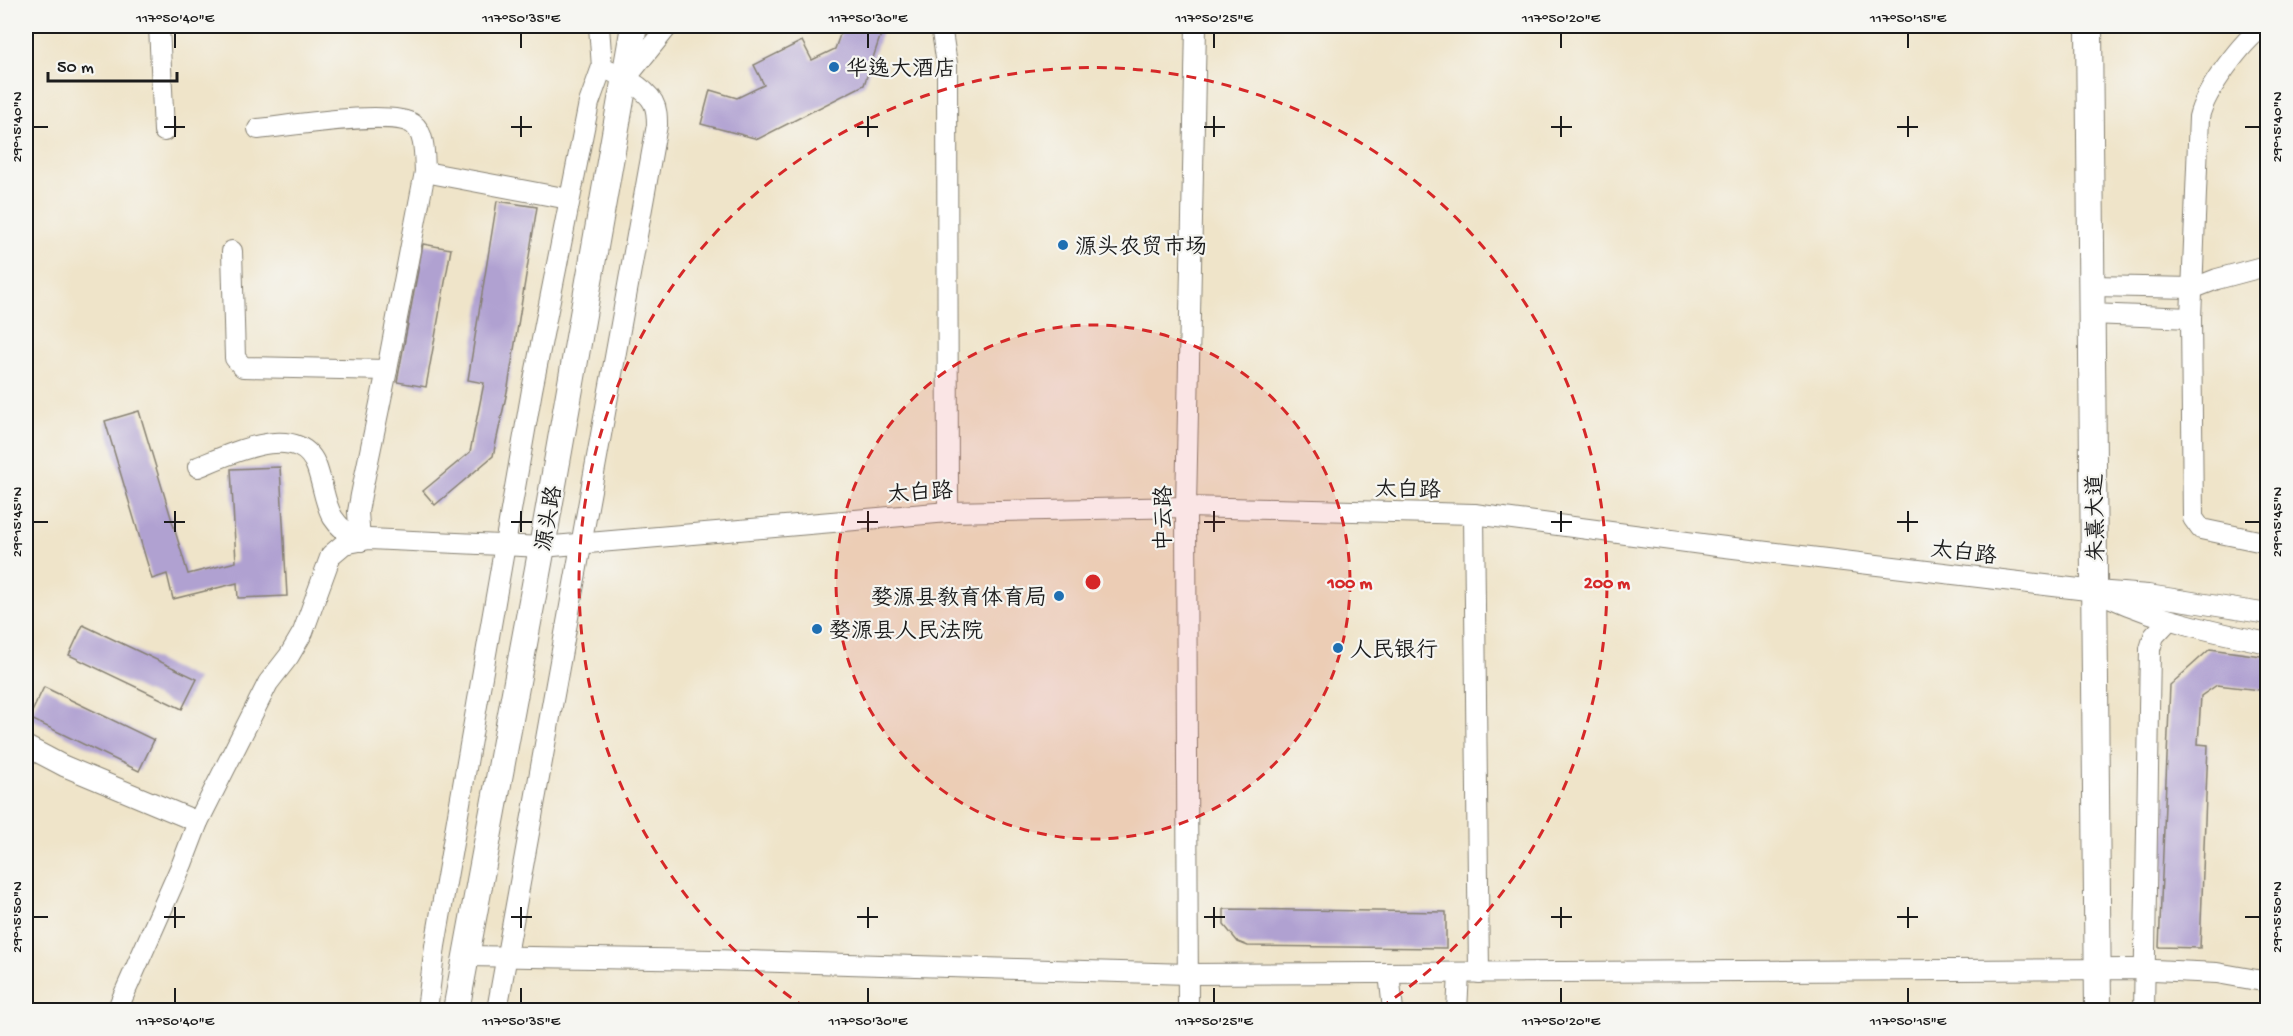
<svg xmlns="http://www.w3.org/2000/svg" width="2293" height="1036" font-family="'Gochi Hand','LXGW WenKai TC',sans-serif">
  <style>
    .building { fill: #b0a1d1 }
    .lines { fill: none; stroke-linecap: round; stroke-linejoin: round }
    .minor-casing { stroke: #868072; stroke-width: 22 }
    .major-casing { stroke: #868072; stroke-width: 28 }
    .minor { stroke: #fff; stroke-width: 20 }
    .major { stroke: #fff; stroke-width: 26 }
    .ticks { fill: none; stroke: #1c1c1c; stroke-width: 2 }
    .ring { fill: none; stroke: #d62828; stroke-width: 3; stroke-dasharray: 10 8 }
    .poi-dot { fill: #1f6fb2; stroke: #f6f6f2; stroke-width: 2 }
    .labels { text-anchor: middle; stroke-width: 4.5; stroke-linejoin: round; paint-order: stroke }
    .poi-label { font-size: 22px; fill: #1c1c1c; stroke: #f6f6f2; text-anchor: start }
    .street-label { font-size: 22px; fill: #1c1c1c; stroke: #f6f6f2 }
    .centre { fill: #d62828; stroke: #f6f6f2; stroke-width: 3 }
    .ring-label { font-size: 18px; text-anchor: middle; font-weight: bold; fill: #d62828; stroke: #f6f6f2; stroke-width: 4.5; stroke-linejoin: round; paint-order: stroke }
    .neatline { fill: none; stroke: #1c1c1c; stroke-width: 2 }
    .ticks-label { font-size: 15px; text-anchor: middle; fill: #1c1c1c }
  </style>
  <rect width="100%" height="100%" fill="#f6f6f2"/>
  <filter id="ink" filterUnits="userSpaceOnUse"><feTurbulence type="fractalNoise" baseFrequency=".0167" numOctaves="2"/><feDisplacementMap in="SourceGraphic" scale="12" xChannelSelector="R" yChannelSelector="G"/><feConvolveMatrix kernelMatrix="1 2 1 2 8 2 1 2 1" color-interpolation-filters="sRGB"/></filter>
  <filter id="wash" filterUnits="userSpaceOnUse"><feTurbulence type="fractalNoise" baseFrequency=".008" numOctaves="4" result="noise"/><feDisplacementMap in="SourceGraphic" scale="24" xChannelSelector="R" yChannelSelector="G"/><feGaussianBlur stdDeviation="1.35" result="paint"/><feColorMatrix in="noise" values="0 0 0 0 0 0 0 0 0 0 0 0 0 0 0 0 0 1.4 0 .05"/><feComposite in="paint" operator="in"/></filter>
  <g filter="url(#wash)">
    <rect width="100%" height="100%" fill="#efe4c9"/>
    <g id="blocks">
      <!-- building -->
      <g class="building">
        <path d="M843 26H874L883 28 864 85 758 139 701 124 710 90 737 98 764 85 754 65 802 41 812 60 835 49Z"/>
        <path d="M497 201 537 207 508 387 493 456 435 505 423 491 470 452 484 383 468 380Z"/>
        <path d="M423 244 451 249 426 387 397 382Z"/>
        <path d="M139 411 188 574 236 562 231 469 280 467 287 596 238 598 237 583 173 599 167 574 152 579 105 421Z"/>
        <path d="M83 625 197 679 182 709 69 655Z"/>
        <path d="M2210 649 2268 657V691L2217 685 2201 696 2198 744 2208 745 2200 948 2159 947 2170 685Z"/>
        <path d="M44 687 154 740 139 771 29 718Z"/>
        <path d="M1224 909 1446 912V948L1248 946 1238 942 1224 925Z"/>
      </g>
    </g>
  </g>
  <g filter="url(#ink)">
    <use href="#blocks" fill-opacity="0" stroke="#868072" stroke-width="1.5"/>
    <g class="lines">
      <defs>
        <g id="minor">
          <path d="M159 26 164 131"/>
          <path d="M941 26 947 64 948 512"/>
          <path d="M2264 26C2242 41 2205 91 2199 117L2191 318 2193 518 2201 529 2268 543"/>
          <path d="M626 78 668 26"/>
          <path d="M258 129C288 126 391 109 413 124 426 134 424 157 425 172L569 199"/>
          <path d="M232 251 235 358 243 367 387 370"/>
          <path d="M2091 286 2194 288 2217 279 2258 268H2268"/>
          <path d="M2091 314 2191 318"/>
          <path d="M198 467C230 454 301 419 317 468 329 504 323 520 360 541"/>
          <path d="M1474 514 1479 973"/>
          <path d="M360 541 358 512 361 495 387 370 425 172"/>
          <path d="M2109 597C2160 620 2213 632 2268 643"/>
          <path d="M26 746 64 766 198 822"/>
          <path d="M465 956 713 960 1188 974 2133 969 2217 973 2268 982"/>
          <path d="M1389 973 1393 1010"/>
          <path d="M117 1010 182 864 198 822 268 683 289 656 303 632 331 555 344 544 369 539 542 547 948 512 1186 507 1474 514 1717 546 2096 591 2148 595 2268 614"/>
          <path d="M427 1010 435 946 532 390 589 103 602 67"/>
          <path d="M497 1010 657 125C657 117 657 109 653 102 644 86 618 74 602 67L599 26"/>
          <path d="M1188 1010 1186 507 1196 26"/>
          <path d="M1457 1010 1459 974"/>
          <path d="M2144 1010 2150 649 2154 636 2169 620"/>
        </g>
        <g id="major">
          <path d="M2089 26 2098 1010"/>
          <path d="M456 1010 542 547 634 26"/>
        </g>
      </defs>
      <!-- minor casing -->
      <use href="#minor" class="minor-casing"/>
      <!-- major casing -->
      <use href="#major" class="major-casing"/>
      <!-- minor -->
      <use href="#minor" class="minor"/>
      <!-- major -->
      <use href="#major" class="major"/>
    </g>
  </g>
  <!-- ticks -->
  <path class="ticks" d="M175 33V48M521 33V48M868 33V48M1214 33V48M1561 33V48M1908 33V48M175 116V137M521 116V137M868 116V137M1214 116V137M1561 116V137M1908 116V137M33 127H48M164 127H185M511 127H532M857 127H878M1204 127H1225M1551 127H1572M1897 127H1918M2245 127H2260M175 511V532M521 511V532M868 511V532M1214 511V532M1561 511V532M1908 511V532M33 522H48M164 522H185M511 522H532M857 522H878M1204 522H1225M1551 522H1572M1897 522H1918M2245 522H2260M175 907V928M521 907V928M868 907V928M1214 907V928M1561 907V928M1908 907V928M33 917H48M164 917H185M511 917H532M857 917H878M1204 917H1225M1551 917H1572M1897 917H1918M2245 917H2260M175 988V1003M521 988V1003M868 988V1003M1214 988V1003M1561 988V1003M1908 988V1003"/>
  <!-- distance rings -->
  <circle cx="1093" cy="582" r="257" fill="#d62828" fill-opacity=".12"/>
  <g class="ring">
    <circle cx="1093" cy="582" r="257"/>
    <path d="M806 1008A514 514 0 1 1 1380 1008"/>
  </g>
  <!-- markers -->
  <g class="poi-dot">
    <circle cx="834" cy="67" r="6"/>
    <circle cx="1063" cy="245" r="6"/>
    <circle cx="1059" cy="596" r="6"/>
    <circle cx="817" cy="629" r="6"/>
    <circle cx="1338" cy="648" r="6"/>
  </g>
  <g class="labels">
    <!-- poi labels -->
    <g class="poi-label">
      <text x="846" y="75">华逸大酒店</text>
      <text x="1075" y="253">源头农贸市场</text>
      <text x="1047" y="604" text-anchor="end">婺源县教育体育局</text>
      <text x="829" y="637">婺源县人民法院</text>
      <text x="1350" y="656">人民银行</text>
    </g>
    <!-- street labels -->
    <g class="street-label">
      <text transform="translate(1408 488) rotate(1)" y="8">太白路</text>
      <text transform="translate(920 491) rotate(-4)" y="8">太白路</text>
      <text transform="translate(547 518) rotate(-80)" y="8">源头路</text>
      <text transform="translate(1162 518) rotate(-90)" y="8">中云路</text>
      <text transform="translate(2094 518) rotate(-91)" y="8">朱熹大道</text>
      <text transform="translate(1964 551) rotate(7)" y="8">太白路</text>
    </g>
  </g>
  <circle cx="1093" cy="582" r="9" class="centre"/>
  <g class="ring-label">
    <text x="1350" y="588">100 m</text>
    <text x="1607" y="588">200 m</text>
  </g>
  <!-- margin -->
  <rect width="2293" height="1036" fill="none" stroke="#f6f6f2" stroke-width="66"/>
  <!-- scale -->
  <path d="M48 72v9h129v-9" fill="none" stroke="#1c1c1c" stroke-width="3"/>
  <text x="57" y="72" font-size="18" fill="#1c1c1c" stroke="#f6f6f2" stroke-width="4.5" paint-order="stroke">50 m</text>
  <rect x="33" y="33" width="2227" height="970" class="neatline"/>
  <g class="ticks-label">
    <text x="175" y="22">117°50'40"E</text>
    <text x="521" y="22">117°50'35"E</text>
    <text x="868" y="22">117°50'30"E</text>
    <text x="1214" y="22">117°50'25"E</text>
    <text x="1561" y="22">117°50'20"E</text>
    <text x="1908" y="22">117°50'15"E</text>
    <text transform="translate(2276 127) rotate(-90)" y="5">29°15'40"N</text>
    <text transform="translate(16 127) rotate(-90)" y="5">29°15'40"N</text>
    <text transform="translate(2276 522) rotate(-90)" y="5">29°15'45"N</text>
    <text transform="translate(16 522) rotate(-90)" y="5">29°15'45"N</text>
    <text transform="translate(2276 917) rotate(-90)" y="5">29°15'50"N</text>
    <text transform="translate(16 917) rotate(-90)" y="5">29°15'50"N</text>
    <text x="175" y="1025">117°50'40"E</text>
    <text x="521" y="1025">117°50'35"E</text>
    <text x="868" y="1025">117°50'30"E</text>
    <text x="1214" y="1025">117°50'25"E</text>
    <text x="1561" y="1025">117°50'20"E</text>
    <text x="1908" y="1025">117°50'15"E</text>
  </g>
</svg>
